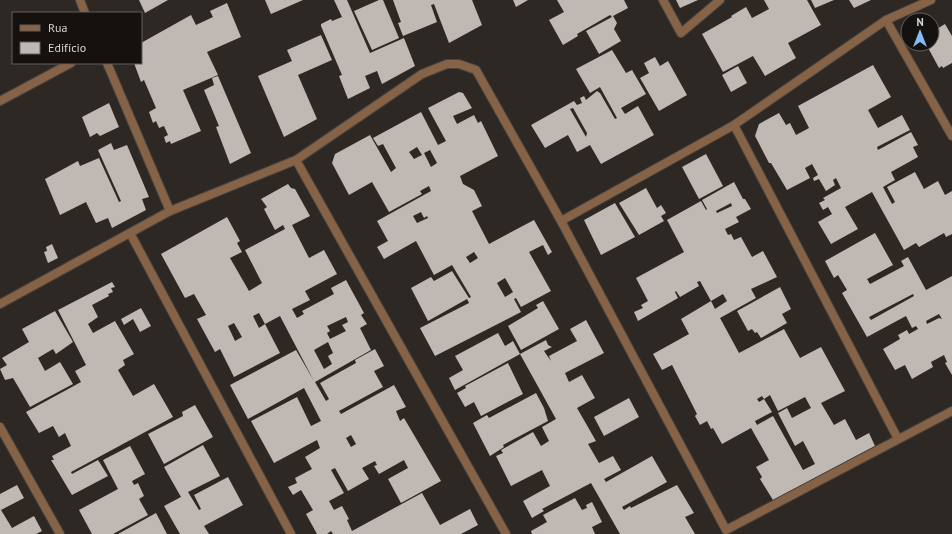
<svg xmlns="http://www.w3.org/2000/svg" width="952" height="534" font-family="'PT Sans',sans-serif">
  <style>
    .building { fill: #c0b9b3; fill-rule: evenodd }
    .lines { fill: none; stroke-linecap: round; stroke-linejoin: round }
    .street-casing { stroke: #494440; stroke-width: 10 }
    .street { stroke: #866346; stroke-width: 8 }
  </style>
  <rect width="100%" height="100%" fill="#2e2824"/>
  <!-- building -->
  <g class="building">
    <path d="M139 0H168L145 13Z"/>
    <path d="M265 0H303L271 14Z"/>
    <path d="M334 0H347L370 53 404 38 415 66 382 84 377 71 365 76 370 88 348 99 339 76 342 75 321 26V24L331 19 332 21 342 17Z"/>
    <path d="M379 0H383L399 38 372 50 354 11Z"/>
    <path d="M393 0H472L482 25 449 43 434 4 431 5 437 22 403 36 398 23 401 22Z"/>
    <path d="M513 0H528L516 7Z"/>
    <path d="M557 0H624L628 8 613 16 617 23 614 29 621 41 599 54 586 31 612 17 610 15 577 34 578 36 563 45 549 20 564 12Z"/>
    <path d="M676 0H698L680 8Z"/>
    <path d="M764 0H807L821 25 788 43 796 58 765 76 753 56 723 72 702 34 732 17 731 16 746 7 752 18 769 9Z"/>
    <path d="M811 0H834L815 8Z"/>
    <path d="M849 0H871L854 8Z"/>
    <path d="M227 3 241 37 207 52 218 75 183 90 201 131 171 144 170 141 166 143 164 137 168 135 164 126 159 128 156 121 153 123 149 112 156 108 144 80 141 82 134 63H141V43L191 15 196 25 213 17 210 11Z"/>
    <path d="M945 24 952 36V63L943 68 942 66 939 68 926 44H932V32Z"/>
    <path d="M321 35 332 60 298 75 317 119 284 137 258 76 292 61 287 50Z"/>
    <path d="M612 50 626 73 632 70 646 94 621 108 625 114 638 106 654 135 601 164 590 145 577 152 568 135 545 148 531 125 574 101 577 105 582 103 580 98 584 96 586 100 597 91 600 93 615 119 617 118 600 87 590 93 576 69ZM573 108 587 133 586 137 570 109Z"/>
    <path d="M655 57 660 66 668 61 687 95 659 111 640 78 649 73 644 63Z"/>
    <path d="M873 65 891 97 868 110 878 128 902 115 910 130 877 147 878 150 911 132 918 145 913 147 918 157 891 172 895 180 883 187 892 204 895 202 887 187 915 172 924 189 938 181 945 195 952 191V234L946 237 944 233 919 247 916 243 904 250 872 192 845 207 858 229 831 244 818 222 832 214 828 207 823 210 819 203 825 200 823 198 841 188 836 178 833 180 835 185 826 191 819 179 814 181 813 178 818 175 812 164 805 168 810 178 787 190 771 163H769L755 136 759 124 779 113 786 125 790 123 796 135 809 128 798 106Z"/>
    <path d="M738 66 747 83 731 92 722 75Z"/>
    <path d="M218 76 251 153 230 164 216 127 219 126 204 90 214 85 212 78Z"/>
    <path d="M459 92 463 93 472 108 453 116 457 124 474 115 478 123 481 121 498 156 460 176 463 184 474 190 482 206 472 211 489 244 534 220 552 252 548 255 543 245 529 252 551 291 521 307 516 298 514 299 521 312 435 356 420 328 469 303 467 299 428 321 411 288 431 277 434 281 452 271 469 298 471 297 452 265 434 275 416 241 384 259 377 247 388 241 377 221 431 191 429 186 420 191 422 194 389 212 372 182 349 195 332 163 335 154 370 135 391 172 396 168 383 144 378 146 373 138 421 112 438 145 446 141 428 108ZM417 147 422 155 414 159 409 152ZM430 150 437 163 431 167 424 153ZM421 212 424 218 427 216 428 218 417 223 413 216ZM474 252 478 258 470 263 466 257ZM505 278 513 292 505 297 497 283Z"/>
    <path d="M109 103 119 127 100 136 97 133 90 137 82 117Z"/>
    <path d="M111 143 114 150 127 145 149 197 142 199 146 210 112 228 108 218 96 223 86 202 60 215 45 179 78 161 80 166 99 158 119 202 121 201 98 150Z"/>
    <path d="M706 154 723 186 699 199 682 167Z"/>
    <path d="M734 182 743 199H745L751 209 736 217 739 222 725 229 728 235 731 234 734 240 741 237 752 257 763 251 777 277 751 289 756 298 720 318 739 353 784 329 800 358 821 347 845 391 821 403 834 425 845 419 856 440 869 433 875 446 773 500 760 479 762 477 756 467 769 460 751 428 722 444 713 428 711 429 707 421 700 425 695 416 697 414 672 365 662 370 653 354 689 334 681 319 711 301 715 309 727 301 723 294 711 301 700 281 697 282 699 286 680 297 676 291 675 292 678 298 638 321 634 312 643 308 641 305 648 301 636 278 684 252 667 220 701 201 706 210 707 209 702 200ZM731 203 732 206 717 213 716 211ZM770 395 778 411 805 397 811 408 792 418 787 408 778 413 795 446 803 441 815 464 803 470 773 416 757 425 755 421 772 412 764 399 759 402 757 399 762 396 764 399Z"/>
    <path d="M288 184 291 188 295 189 310 216 292 225 309 258 324 250 337 274 305 291 310 300 292 309 297 318 304 314 302 311 334 294 331 288 346 280 364 313 361 315 367 324 360 328 371 350 315 382 326 401 329 399 320 383 356 363 355 360 375 349 384 366 374 371 383 387 339 411 341 414 394 385 406 407 396 411 400 421 404 418 441 481 401 503 388 479 408 468 404 460 379 474 374 466 377 465 375 461 362 468 369 479 348 491 335 468 331 470 344 493 329 501 334 510 342 506 349 519 347 520 352 531 422 493 440 525 470 509 478 525 461 534H333L331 531 327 534H317L306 514 313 510 301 490 293 495 288 487 297 483 295 478 312 469 305 457 320 448 317 440 274 463 251 421 297 397 311 426 321 421 304 388 248 419 230 385 296 350 314 381 280 316 265 324 259 313 253 316 259 328 265 324 280 353 234 377 220 349 215 352 197 319 206 315 194 294 185 298 161 254 227 217 240 241 237 243 242 252 230 258 249 291 262 283 245 250 285 229 283 225 275 230 264 209 267 207 261 199ZM346 317 348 322 342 325 346 331 330 339 327 333 330 331 327 326ZM234 323 242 337 235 341 228 326ZM328 342 333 353 328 356 332 364 324 369 314 350ZM351 435 356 444 351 447 346 438Z"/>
    <path d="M646 188 657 208 661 205 666 213 661 216 664 221 639 235 619 203Z"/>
    <path d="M615 203 635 237 601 255 584 220Z"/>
    <path d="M875 233 893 265 867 279 870 284 904 266 901 261 908 257 926 290 952 276V375L945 363 947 362 944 355 931 362 933 367 912 379 905 365 895 370 883 349 900 339 898 335 907 330 909 334 918 329 916 326 912 328 906 316 867 337 842 293 847 290 838 275 834 278 825 261ZM913 294 914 296 871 320 869 317ZM939 314 942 319 939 318 927 324 926 321Z"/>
    <path d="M52 244 58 258 48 263 44 252 47 251 46 247Z"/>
    <path d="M112 282 115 287 111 288 113 292 108 294 109 296 92 305 98 317 88 324 93 333 115 321 134 354 123 360 125 365 118 370 133 396 154 384 173 417 71 472 72 474 98 460 108 476 72 495 51 460H54L52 456 71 446 65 433 59 437 53 426 39 433 26 412 81 382 75 371 86 365 58 310Z"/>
    <path d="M780 287 791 309 782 314 787 323 761 338 757 332 755 333 752 329 748 331 737 311Z"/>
    <path d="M543 301 559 329 521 350 508 326 538 308 536 305Z"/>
    <path d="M141 308 151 326 140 332 133 319 124 325 121 319Z"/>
    <path d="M55 311 73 342 56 354 53 349 38 358 45 371 60 362 73 384 30 407 13 378 5 380 0 369 7 365 2 358 29 342 22 329Z"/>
    <path d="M586 320 604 353 565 373 569 382 582 375 595 398 577 408 596 441 588 444 599 463 613 456 621 470 604 479 606 482 652 456 667 482 622 507 624 510 630 506 631 508 677 485 694 513 685 517 695 534H620L591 483 542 509 544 511 532 518 523 501 550 486 542 470 511 486 496 456 503 453 501 450 533 432 541 446 549 441 542 427 556 419 520 354 546 340 548 345 552 347 544 351 551 361 549 356 577 341 570 329Z"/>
    <path d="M498 333 505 346 513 341 520 354 455 390 449 378 463 370 455 356Z"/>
    <path d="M508 363 523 394 481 416 474 402 465 407 457 393 466 388 465 386Z"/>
    <path d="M536 393 544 408 548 421 503 445 504 447 490 456 473 423 487 415 489 418Z"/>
    <path d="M629 398 639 417 604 436 594 417Z"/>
    <path d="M195 405 213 437 164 464 148 434 183 416 182 412Z"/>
    <path d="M203 445 220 476 188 492 199 510 201 509 194 495 228 477 243 505 204 526 209 534H180L164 506 181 497 164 467Z"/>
    <path d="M130 446 145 474 132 481 134 485 138 483 144 496 139 499 148 515 113 534H92L79 510 118 489 103 460Z"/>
    <path d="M17 485 24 498 1 510 12 528 34 516 42 531 36 534H0V494Z"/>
    <path d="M575 498 582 510 587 508 586 505 592 502 602 522 592 527 595 534H532L531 531 547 522 543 515Z"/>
    <path d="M156 513 167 534H118Z"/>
  </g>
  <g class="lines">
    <defs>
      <g id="street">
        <path d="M80 0 85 13"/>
        <path d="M663 0 681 33 720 0"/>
        <path d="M886 20 952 136"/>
        <path d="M107 63 170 211"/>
        <path d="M0 101 71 63"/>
        <path d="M734 125 898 439"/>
        <path d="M296 160 506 534"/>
        <path d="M561 221 734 125 886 20 931 0"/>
        <path d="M130 233 291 534"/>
        <path d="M0 304 170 211 296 160 422 74 447 64H459L476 70 561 221 726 530 952 411"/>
        <path d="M0 427 60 534"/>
      </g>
    </defs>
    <!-- street casing -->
    <use href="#street" class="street-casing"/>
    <!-- street -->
    <use href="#street" class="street"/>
  </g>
  <!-- legend -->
  <rect x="12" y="12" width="130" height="52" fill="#14110f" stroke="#635f5d"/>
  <rect x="20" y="25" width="20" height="6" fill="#866346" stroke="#635f5d"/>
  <text x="48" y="32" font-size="12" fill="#d9d5d2">Rua</text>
  <rect x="20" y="42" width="20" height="12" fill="#c0b9b3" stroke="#635f5d"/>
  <text x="48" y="52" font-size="12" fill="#d9d5d2">Edifício</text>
  <!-- north arrow -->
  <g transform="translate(920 32)"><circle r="19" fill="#14110f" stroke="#635f5d"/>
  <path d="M0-3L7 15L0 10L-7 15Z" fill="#85bbfb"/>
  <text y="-6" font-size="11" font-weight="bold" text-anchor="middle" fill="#d9d5d2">N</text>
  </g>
</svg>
